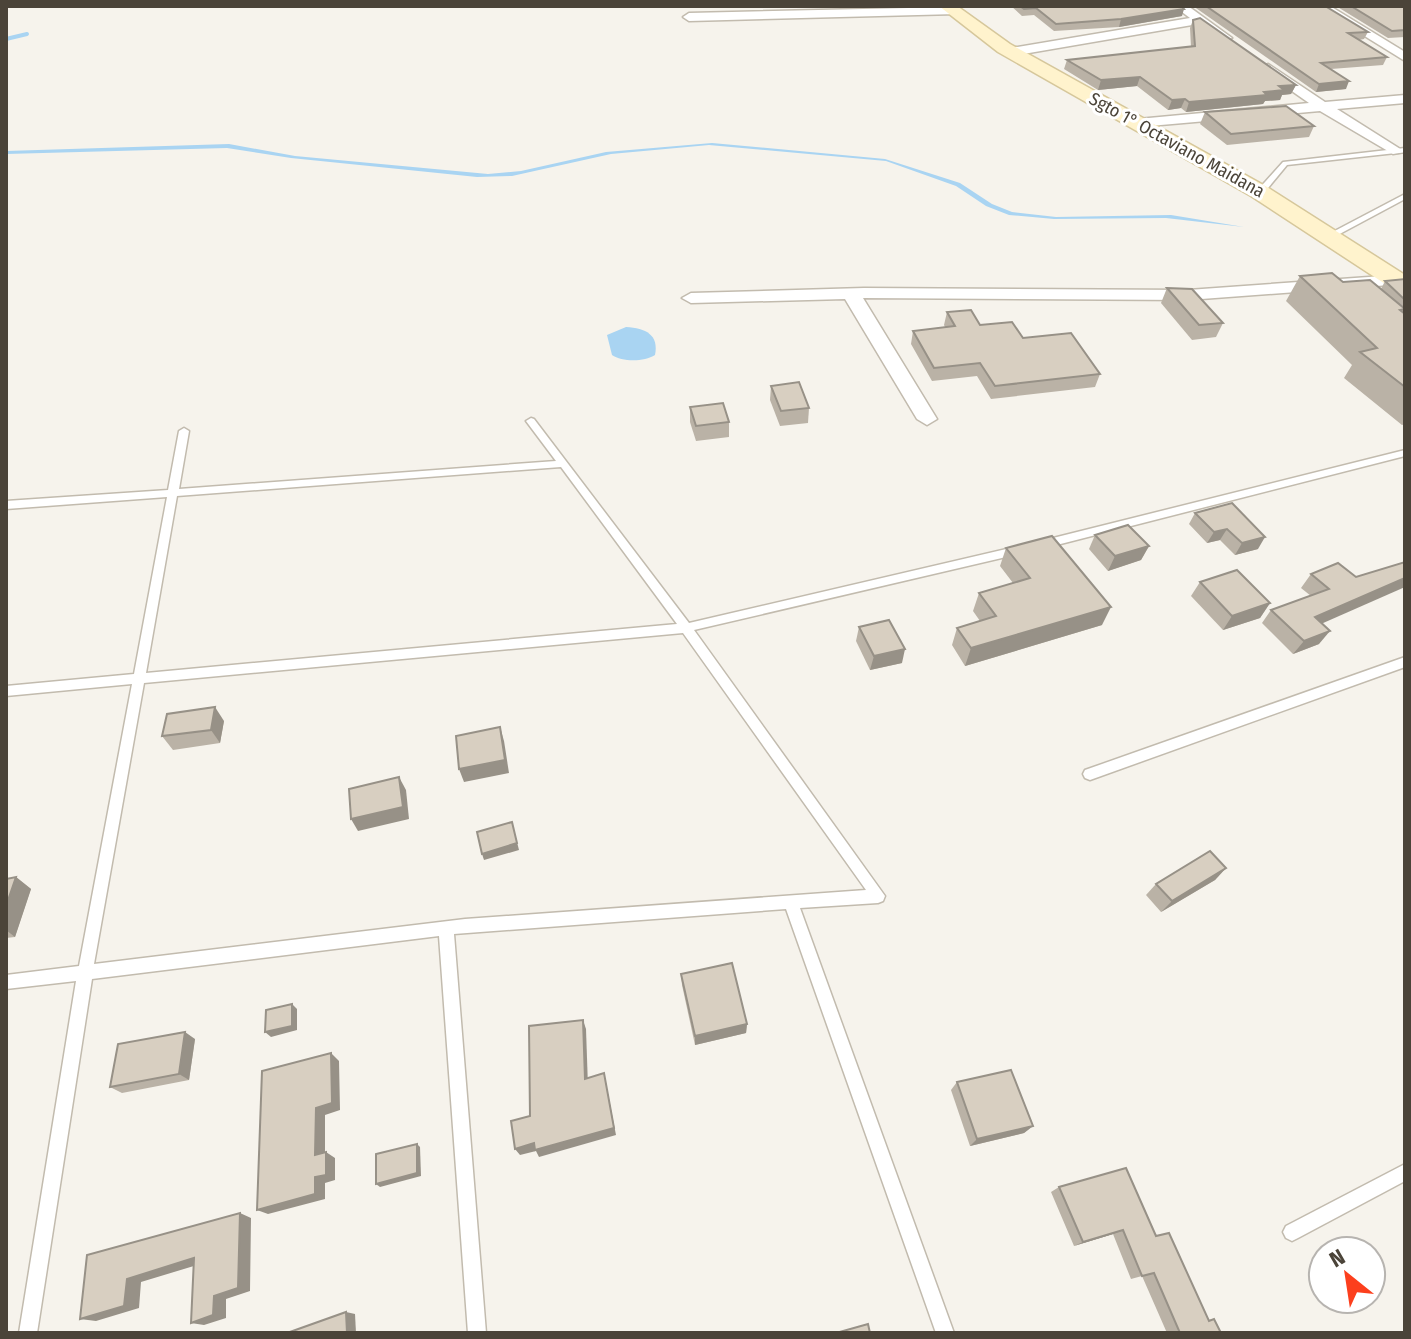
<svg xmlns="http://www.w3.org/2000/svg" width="1411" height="1339" font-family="'Fira Sans Condensed',sans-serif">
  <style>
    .water { fill: #a9d4f2 }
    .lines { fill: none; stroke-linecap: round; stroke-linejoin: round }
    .stream { stroke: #a9d4f2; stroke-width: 4 }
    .lane-casing { stroke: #c2bbae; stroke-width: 3 }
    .street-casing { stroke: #c2bbae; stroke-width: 3 }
    .secondary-casing { stroke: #d6c79b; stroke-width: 3 }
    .lane { fill: #fff; fill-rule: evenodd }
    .street { fill: #fff; fill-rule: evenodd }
    .secondary { fill: #fff3cd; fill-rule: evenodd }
    .wall { fill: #bab2a6 }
    .shaded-wall { fill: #979187 }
    .building { fill: #d8cfc1; stroke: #979187; stroke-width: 2 }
    .labels { text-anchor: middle; stroke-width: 6; stroke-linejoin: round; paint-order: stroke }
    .far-street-label { font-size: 18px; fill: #4b4439; stroke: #fff }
  </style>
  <rect width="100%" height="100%" fill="#f6f3ec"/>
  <!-- water -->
  <g class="water">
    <path d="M712 143 885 159 960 183 992 204 1012 212 1056 217 1171 215 1244 227 1166 218 1054 219 1009 215 986 206 956 186 886 161 709 145 611 154 512 176 477 177 291 158 227 148 6 154V151L229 144 295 156 488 174 521 171 606 152Z"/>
    <path d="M626 327C646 328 659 335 655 355 644 362 622 362 612 355L607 335Z"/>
  </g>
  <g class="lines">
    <!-- stream -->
    <path class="stream" d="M6 39 27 34"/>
    <defs>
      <g id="lane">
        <path d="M1405 148V152L1287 165 1263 194 1256 192 1283 162Z"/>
        <path d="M1405 194V199L1334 237 1327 235Z"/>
        <path d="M531 418 534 419 689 623 1019 546 1024 550 1019 554 694 630 885 896 883 901 878 903 800 908 954 1333H936L786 909 454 934 486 1333H468L439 936 92 979 37 1333H19L76 981 6 989V975L79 966 132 684 6 696V686L134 674 167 497 6 509V501L168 490 179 431 184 428 189 431 179 489 556 461 526 421ZM561 467 677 624 146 673 177 496ZM683 633 866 890 465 919 94 964 144 683Z"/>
        <path d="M1405 450V456L1041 549 1036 545 1041 541Z"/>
        <path d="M1405 657V667L1090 780 1085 778 1083 774 1085 770Z"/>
        <path d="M1405 1164V1181L1298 1238 1292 1241 1286 1238 1283 1232 1286 1226Z"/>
      </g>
      <g id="street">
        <path d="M1174 6H1188L1232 38 1222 41 1198 24 1011 56 1005 52 1011 48 1190 18Z"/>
        <path d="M1316 6H1330L1405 52V61Z"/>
        <path d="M953 7 959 11 957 14 689 21 683 17 689 13Z"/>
        <path d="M1268 64 1325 102 1405 95V103L1337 109 1405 152 1393 154 1320 111 1138 127 1131 123 1138 119 1309 103 1263 71 1261 68Z"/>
        <path d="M1397 275 1403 276V284L1188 300 863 298 937 419 927 425 917 419 845 299 691 303 682 298 691 293 864 288 1188 290Z"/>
      </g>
      <path id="secondary" d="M939 6H957L1010 44 1267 187 1405 275V293L1396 291 1251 196 998 52Z"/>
    </defs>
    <!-- lane casing -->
    <use href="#lane" class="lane-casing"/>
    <!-- street casing -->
    <use href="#street" class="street-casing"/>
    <!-- secondary casing -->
    <use href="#secondary" class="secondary-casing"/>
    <!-- lane -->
    <use href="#lane" class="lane"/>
    <!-- street -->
    <use href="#street" class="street"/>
    <!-- secondary -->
    <use href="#secondary" class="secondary"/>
  </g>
  <!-- wall -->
  <g class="wall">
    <path d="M1011 6H1181L1182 16 1119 27 1054 31 1034 15 1022 16Z"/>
    <path d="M1193 6H1325L1368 32 1364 39 1359 40 1387 57 1383 65 1331 69 1346 89 1316 92Z"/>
    <path d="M1336 6H1405V37L1388 38Z"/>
    <path d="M1193 20 1296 85 1291 94 1282 95 1280 100 1265 101 1263 104 1186 112 1181 108 1168 110 1137 86 1098 90 1064 69 1067 60 1191 47 1190 28Z"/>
    <path d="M1205 112 1314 126 1309 137 1227 145 1200 124Z"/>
    <path d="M1300 276 1381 289 1385 281 1405 279V424L1402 425 1344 378 1352 365 1286 301Z"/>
    <path d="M1167 288 1223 323 1216 337 1192 340 1161 303Z"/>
    <path d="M947 312 980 325 1023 338 1100 374 1095 387 991 399 977 376 932 381 911 344 913 331 945 327 944 325Z"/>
    <path d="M771 386 809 408 808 423 780 426 770 400Z"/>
    <path d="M690 407 729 422V437L696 441 690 422Z"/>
    <path d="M1232 503 1258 549 1235 555 1220 540 1207 543 1189 524 1195 513Z"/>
    <path d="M1095 535 1149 546 1141 560 1108 571 1089 549Z"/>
    <path d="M1006 548 1102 625 965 666 952 645 957 628 980 621 973 611 979 593 1013 583 1000 566Z"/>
    <path d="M1338 563 1321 623 1319 644 1293 654 1262 623 1271 610 1311 596 1301 588 1311 574Z"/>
    <path d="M1200 582 1270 603 1260 618 1223 630 1191 596Z"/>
    <path d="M859 627 902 663 870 670 856 641Z"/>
    <path d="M224 721 220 743 173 750 162 736Z"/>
    <path d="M1226 868 1215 880 1161 912 1146 895 1156 884Z"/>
    <path d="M16 877 31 889 15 937 6 938V879Z"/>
    <path d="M681 974 747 1024 746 1033 695 1045 682 985Z"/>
    <path d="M195 1039 189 1080 122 1093 110 1087Z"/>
    <path d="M957 1082 1033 1126 1024 1133 970 1146 951 1090Z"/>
    <path d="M1059 1187 1156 1236 1208 1320 1214 1319 1221 1333H1167L1142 1276 1131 1279 1113 1234 1074 1246 1051 1192Z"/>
  </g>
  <!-- shaded-wall -->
  <g class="shaded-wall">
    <path d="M1184 9 1182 16 1119 27 1121 19Z"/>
    <path d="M1140 77 1137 86 1098 90 1101 80Z"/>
    <path d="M1349 81 1346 89 1316 92 1319 84Z"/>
    <path d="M1296 85 1291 94 1282 95 1280 100 1265 101 1263 104 1186 112 1189 102 1264 92 1279 86Z"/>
    <path d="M1185 99 1181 108 1168 110 1172 100Z"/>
    <path d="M1227 529 1220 540 1207 543 1214 532Z"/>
    <path d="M1265 537 1258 549 1235 555 1242 543Z"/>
    <path d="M1149 546 1141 560 1108 571 1115 556Z"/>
    <path d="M1405 578V587L1305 631 1315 617Z"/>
    <path d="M1270 603 1260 618 1223 630 1232 616Z"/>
    <path d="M1111 607 1102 625 965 666 971 648Z"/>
    <path d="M1330 631 1319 644 1293 654 1304 641Z"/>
    <path d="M905 649 902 663 870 670 874 656Z"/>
    <path d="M215 707 224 721 220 743 211 730Z"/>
    <path d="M500 727 504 741 509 773 464 782 459 769Z"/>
    <path d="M399 777 406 790 409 819 358 831 351 819Z"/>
    <path d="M512 822 519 850 484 860 482 854Z"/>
    <path d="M1226 868 1215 880 1161 912 1172 901Z"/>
    <path d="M16 877 31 889 15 937 6 930V906Z"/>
    <path d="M292 1004 297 1009V1030L271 1037 265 1032Z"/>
    <path d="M583 1020 586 1029 588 1087 585 1079Z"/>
    <path d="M747 1024 746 1033 695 1045V1036Z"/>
    <path d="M185 1032 195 1039 189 1080 179 1074Z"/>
    <path d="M331 1053 339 1061 340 1110 325 1115V1161L315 1155 316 1108Z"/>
    <path d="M604 1073 616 1135 539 1157 536 1151 520 1155 515 1149Z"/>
    <path d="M1033 1126 1024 1133 970 1146 977 1139Z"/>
    <path d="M417 1144 420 1147 421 1176 380 1187 376 1184Z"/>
    <path d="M326 1152 335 1158V1180L325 1183V1199L268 1214 257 1210 315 1177Z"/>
    <path d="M240 1213 251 1218 250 1291 226 1299V1318L204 1325 191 1323Z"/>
    <path d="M1123 1230 1113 1234 1074 1246 1083 1242Z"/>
    <path d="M194 1258 207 1262 141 1282 139 1308 96 1321 80 1319 127 1279Z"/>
    <path d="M346 1312 355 1314 356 1333H347Z"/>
  </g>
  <!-- building -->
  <g class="building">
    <path d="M1020 6H1181L1184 9 1121 19 1056 24 1036 8 1024 9Z"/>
    <path d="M1206 6H1325L1368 32 1348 33 1387 57 1321 63 1349 81 1319 84Z"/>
    <path d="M1351 6H1405V30L1392 31Z"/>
    <path d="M1200 18 1296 85 1279 86 1284 90 1264 92 1267 95 1189 102 1185 99 1172 100 1140 77 1101 80 1067 60 1195 46 1193 20Z"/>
    <path d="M1286 106 1314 126 1231 134 1205 112Z"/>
    <path d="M1332 273 1343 282 1370 280 1405 309 1400 310 1405 314V387L1360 352 1377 348 1300 276Z"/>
    <path d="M1405 279V300L1385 281Z"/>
    <path d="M1167 288 1192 289 1223 323 1199 325Z"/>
    <path d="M971 310 980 325 1012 322 1023 338 1071 333 1100 374 995 386 980 363 934 368 913 331 955 326 947 312Z"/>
    <path d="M799 382 809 408 781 411 771 386Z"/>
    <path d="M723 403 729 422 696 426 690 407Z"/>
    <path d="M1232 503 1265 537 1242 543 1227 529 1214 532 1195 513Z"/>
    <path d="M1128 525 1149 546 1115 556 1095 535Z"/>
    <path d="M1052 536 1111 607 971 648 957 628 996 616 979 593 1030 578 1006 548Z"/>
    <path d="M1405 562V578L1315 617 1330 631 1304 641 1271 610 1329 589 1311 574 1338 563 1356 577Z"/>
    <path d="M1237 570 1270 603 1232 616 1200 582Z"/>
    <path d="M889 620 905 649 874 656 859 627Z"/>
    <path d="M215 707 211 730 162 736 167 714Z"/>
    <path d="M500 727 505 760 459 769 456 736Z"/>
    <path d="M399 777 403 807 351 819 349 789Z"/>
    <path d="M512 822 517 843 482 854 477 832Z"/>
    <path d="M1210 851 1226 868 1172 901 1156 884Z"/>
    <path d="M16 877 6 906V879Z"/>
    <path d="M732 963 747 1024 695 1036 681 974Z"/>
    <path d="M292 1004V1026L265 1032 266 1010Z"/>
    <path d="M583 1020 585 1079 604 1073 614 1128 535 1150 534 1143 515 1149 511 1121 530 1116 529 1026Z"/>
    <path d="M185 1032 179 1074 110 1087 118 1044Z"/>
    <path d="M331 1053 332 1103 316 1108 315 1155 326 1152V1175L315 1177V1194L257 1210 262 1071Z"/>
    <path d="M1011 1070 1033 1126 977 1139 957 1082Z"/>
    <path d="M417 1144V1173L376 1184V1154Z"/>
    <path d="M1126 1168 1156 1236 1169 1233 1209 1321 1214 1319 1221 1333H1180L1154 1273 1142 1276 1123 1230 1083 1242 1059 1187Z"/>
    <path d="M240 1213 238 1288 214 1296 213 1315 191 1323 194 1258 127 1279 124 1306 80 1319 87 1255Z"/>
    <path d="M346 1312 347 1333H287Z"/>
    <path d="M868 1324 870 1333H836Z"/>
  </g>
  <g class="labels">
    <!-- far-street labels -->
    <g class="far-street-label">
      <text transform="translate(1177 145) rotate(29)" y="6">Sgto 1° Octaviano Maidana</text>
    </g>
  </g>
  <!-- border -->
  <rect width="1411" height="1339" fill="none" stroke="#4b4439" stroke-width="16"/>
  <!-- north arrow -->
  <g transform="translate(1347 1275) rotate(330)"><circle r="38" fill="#ffffff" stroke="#b7b4b0" stroke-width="2"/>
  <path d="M0-6L14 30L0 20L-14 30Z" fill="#fc3f1d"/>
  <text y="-12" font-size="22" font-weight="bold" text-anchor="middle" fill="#4b4439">N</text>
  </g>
</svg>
